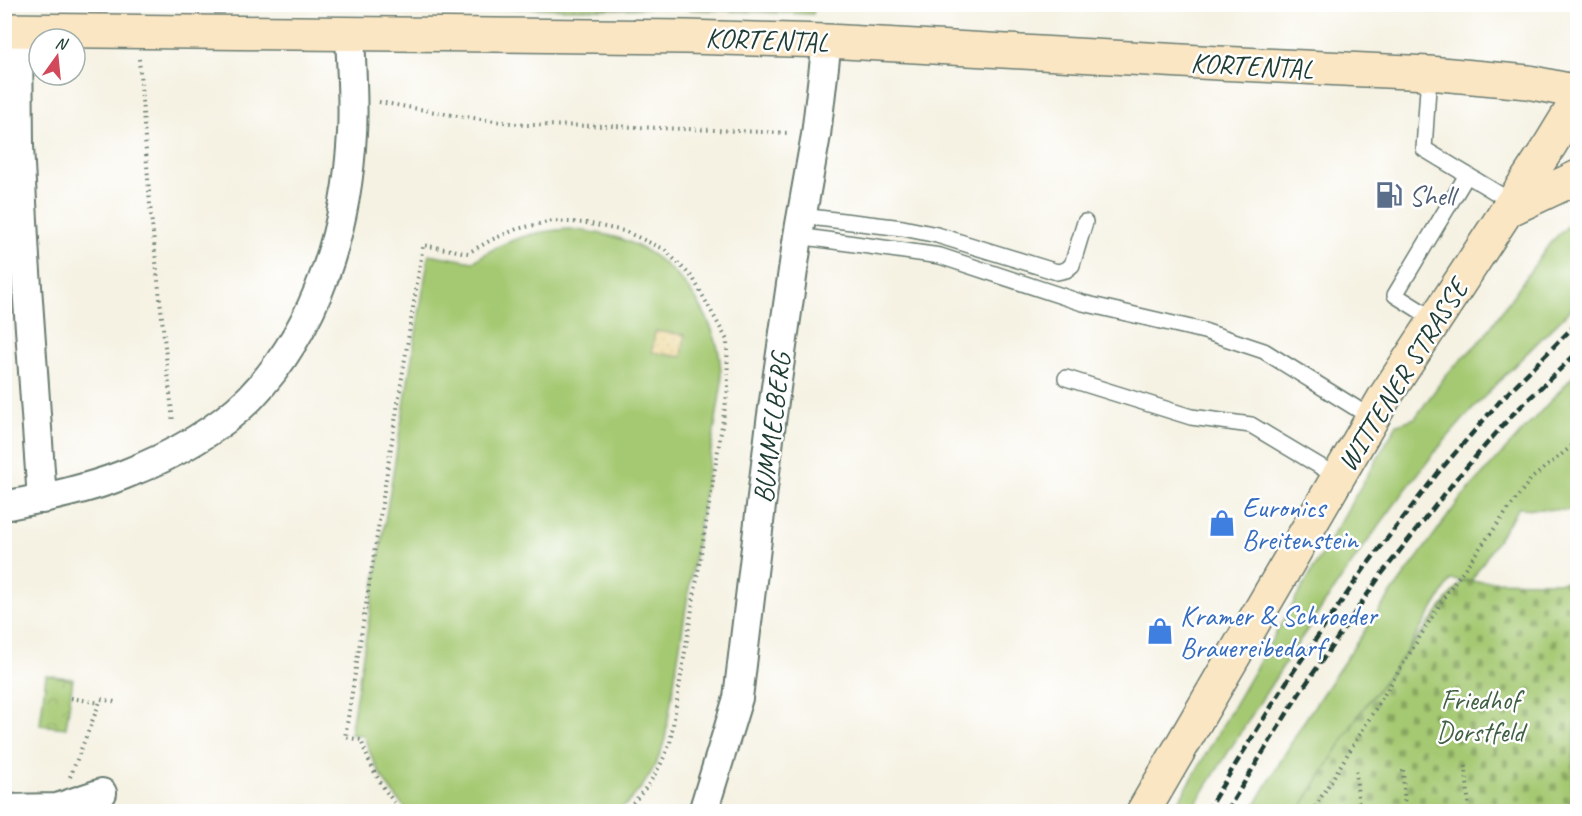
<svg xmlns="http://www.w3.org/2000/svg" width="1582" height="816" font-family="Caveat,sans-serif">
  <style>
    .green { fill: #a5c972; stroke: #628353; stroke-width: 1.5 }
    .sand { fill: url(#sand-dots); stroke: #868c69; stroke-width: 1.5 }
    .cemetery { fill: url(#cemetery-stones); stroke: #628353; stroke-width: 1.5 }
    .park { fill: url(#park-crowns); stroke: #628353; stroke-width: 1.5 }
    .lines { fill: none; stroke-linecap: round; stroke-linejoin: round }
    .lane-casing { stroke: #6a7c71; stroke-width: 18 }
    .street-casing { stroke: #6a7c71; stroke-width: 32 }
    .secondary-casing { stroke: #6a7c71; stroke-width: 36 }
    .path { stroke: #6a7c71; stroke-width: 4; stroke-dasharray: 1.5 4.5; stroke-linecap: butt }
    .lane { stroke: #fff; stroke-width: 15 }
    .street { stroke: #fff; stroke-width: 28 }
    .secondary { stroke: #fbe6c4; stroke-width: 33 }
    .rail { stroke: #1f3d34; stroke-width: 4.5; stroke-dasharray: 9 4.5; stroke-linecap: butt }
    .labels { text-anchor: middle; stroke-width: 5; stroke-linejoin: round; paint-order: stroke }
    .street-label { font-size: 28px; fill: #1f3d34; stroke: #fff }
    .service-label { font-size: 28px; fill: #4e5e75; stroke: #fff; text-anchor: start }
    .shop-label { font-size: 28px; fill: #366cbe; stroke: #fff; text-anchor: start }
    .park-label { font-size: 28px; fill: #406044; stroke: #fff }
  </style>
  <defs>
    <pattern id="sand-dots" width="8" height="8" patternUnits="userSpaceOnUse" patternTransform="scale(1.5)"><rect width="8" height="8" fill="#eeda9e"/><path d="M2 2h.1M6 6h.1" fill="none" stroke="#ccbc89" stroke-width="1.8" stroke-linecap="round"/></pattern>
    <pattern id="cemetery-stones" width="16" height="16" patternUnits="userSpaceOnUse" patternTransform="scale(1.5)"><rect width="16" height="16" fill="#a5c972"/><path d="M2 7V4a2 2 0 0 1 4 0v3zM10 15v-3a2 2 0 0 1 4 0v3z" fill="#86a45e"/></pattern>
    <pattern id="park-crowns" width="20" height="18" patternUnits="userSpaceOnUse" patternTransform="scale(1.5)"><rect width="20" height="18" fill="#a5c972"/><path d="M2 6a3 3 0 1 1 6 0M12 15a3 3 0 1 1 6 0" fill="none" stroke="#86a45e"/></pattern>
  </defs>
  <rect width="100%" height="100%" fill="#fff"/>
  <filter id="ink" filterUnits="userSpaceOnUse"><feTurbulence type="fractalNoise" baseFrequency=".0167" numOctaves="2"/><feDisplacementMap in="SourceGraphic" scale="12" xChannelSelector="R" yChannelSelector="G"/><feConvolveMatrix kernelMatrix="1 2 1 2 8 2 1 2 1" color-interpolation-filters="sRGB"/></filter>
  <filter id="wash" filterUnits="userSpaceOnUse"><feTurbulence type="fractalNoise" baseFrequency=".008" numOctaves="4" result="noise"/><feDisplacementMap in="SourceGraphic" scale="24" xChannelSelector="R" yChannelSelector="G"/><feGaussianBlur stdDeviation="1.35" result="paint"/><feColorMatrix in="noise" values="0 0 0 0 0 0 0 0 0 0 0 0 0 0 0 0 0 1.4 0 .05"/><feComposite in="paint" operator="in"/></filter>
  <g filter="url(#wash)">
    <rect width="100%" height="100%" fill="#f5f2e3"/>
    <!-- green -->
    <g class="green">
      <path d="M658 4 815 5 813 14 657 8Z"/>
      <path d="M1577 217V303C1529 351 1479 399 1436 451 1345 564 1268 689 1191 811H1173L1397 424 1415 418 1446 375 1483 338 1550 243Z"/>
      <path d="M569 229C583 231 597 232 611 236 662 249 703 295 717 345 721 357 720 370 722 382L665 739C657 769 642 791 619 811H408C387 789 373 765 364 736L350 734 429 254 473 262C503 240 533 231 569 229Z"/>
      <path d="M1577 372V511L1518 508 1471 581 1451 580 1307 811 1251 812 1303 723 1372 620 1461 498Z"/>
    </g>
    <!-- sand -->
    <path class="sand" d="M655 331 685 335 682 357 652 352Z"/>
    <!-- cemetery -->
    <path class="cemetery" d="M1462 581 1577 582 1578 688 1570 811H1299L1359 714Z"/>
    <!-- park -->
    <g class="park">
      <path d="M153 5H658L657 8 605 9Z"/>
      <path d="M46 675 73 679 66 728 40 725Z"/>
    </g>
  </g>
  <g filter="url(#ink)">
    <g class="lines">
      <defs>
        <g id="lane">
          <path d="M1429 73 1424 149 1512 202"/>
          <path d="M801 216 903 228 937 235 1057 272 1066 270 1072 265 1085 222"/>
          <path d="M798 236 940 256 1083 303 1204 331 1264 351 1372 418"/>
          <path d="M1435 320 1395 295 1467 175"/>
          <path d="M1066 378 1191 417 1251 425 1338 477"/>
        </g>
        <g id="street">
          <path d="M18 30 19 146 25 258 42 499"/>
          <path d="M4 506C44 498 85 490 123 475 167 458 216 432 250 398 318 327 347 229 352 133 354 100 351 66 350 33"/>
          <path d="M4 809 57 808 102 793"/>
          <path d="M703 812 738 698 771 422 798 236 816 135 827 41"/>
        </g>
        <g id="secondary">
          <path d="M4 30 686 37 827 41 1218 63 1429 73 1528 82 1578 92"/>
          <path d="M1506 211 1578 177"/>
          <path d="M1143 812 1384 398 1550 145 1578 99"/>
        </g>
      </defs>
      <!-- lane casing -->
      <use href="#lane" class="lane-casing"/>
      <!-- street casing -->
      <use href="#street" class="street-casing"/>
      <!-- secondary casing -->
      <use href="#secondary" class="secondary-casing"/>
      <!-- path -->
      <g class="path">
        <path d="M139 59 150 205 173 422"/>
        <path d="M379 102 458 116 525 125 610 126 789 133"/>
        <path d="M71 698 100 703"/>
        <path d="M1466 766 1469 812"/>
        <path d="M1403 770 1405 812"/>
        <path d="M1356 771 1359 812"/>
        <path d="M70 777 101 699 115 702"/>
        <path d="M402 812C383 790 370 767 361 740L345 737 423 245 468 253 491 240 517 229 552 221 586 223 624 231 664 249 693 278 727 340 728 389 670 743C659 772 646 790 624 812"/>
        <path d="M1312 812 1448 591 1531 479 1578 441"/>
      </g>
      <!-- lane -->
      <use href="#lane" class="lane"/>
      <!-- street -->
      <use href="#street" class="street"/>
      <!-- secondary -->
      <use href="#secondary" class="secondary"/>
      <!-- rail -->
      <g class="rail">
        <path d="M1206 812 1289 678 1366 566 1437 474 1501 400 1578 322"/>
        <path d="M1226 812 1299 694 1380 576 1457 478 1511 416 1578 352"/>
      </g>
    </g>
  </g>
  <!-- icons -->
  <defs>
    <symbol id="fuel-bare" viewBox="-9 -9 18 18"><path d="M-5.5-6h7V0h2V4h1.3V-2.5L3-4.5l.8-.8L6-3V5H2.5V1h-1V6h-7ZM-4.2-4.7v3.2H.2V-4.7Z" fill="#5c6f8a" stroke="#fff" stroke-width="2.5" paint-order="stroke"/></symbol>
    <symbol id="shop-bare" viewBox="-9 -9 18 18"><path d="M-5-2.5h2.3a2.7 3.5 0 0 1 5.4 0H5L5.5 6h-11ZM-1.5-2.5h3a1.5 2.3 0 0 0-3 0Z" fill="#3f7fe0" stroke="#fff" stroke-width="2.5" paint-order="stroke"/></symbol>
  </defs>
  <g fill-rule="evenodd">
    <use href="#fuel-bare" x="1370" y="176" width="38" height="38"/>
    <use href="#shop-bare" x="1203" y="504" width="38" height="38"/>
    <use href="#shop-bare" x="1141" y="612" width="38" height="38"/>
  </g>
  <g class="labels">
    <!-- street labels -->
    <g class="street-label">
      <text transform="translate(767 39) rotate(2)" y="10">KORTENTAL</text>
      <text transform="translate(1252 65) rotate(3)" y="10">KORTENTAL</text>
      <text transform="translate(1402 375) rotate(-58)" y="10">WITTENER STRASSE</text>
      <text transform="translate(771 428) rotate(-83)" y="10">BUMMELBERG</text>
    </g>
    <!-- service labels -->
    <g class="service-label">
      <text x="1409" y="205">Shell</text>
    </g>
    <!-- shop labels -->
    <g class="shop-label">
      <text x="1242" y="517">Euronics<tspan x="1242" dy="32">Breitenstein</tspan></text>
      <text x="1180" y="625">Kramer &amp; Schroeder<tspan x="1180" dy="32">Brauereibedarf</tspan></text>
    </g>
    <!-- park labels -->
    <g class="park-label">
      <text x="1480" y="709">Friedhof<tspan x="1480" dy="32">Dorstfeld</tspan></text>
    </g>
  </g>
  <!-- margin -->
  <rect width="1582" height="816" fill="none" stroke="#fff" stroke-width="24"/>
  <!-- north arrow -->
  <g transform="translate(57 57) rotate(15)"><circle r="28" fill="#ffffff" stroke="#a5b1ae" stroke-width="1.5"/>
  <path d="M0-4.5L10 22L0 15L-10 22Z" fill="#d1495b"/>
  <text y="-9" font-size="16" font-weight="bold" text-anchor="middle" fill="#1f3d34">N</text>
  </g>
</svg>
